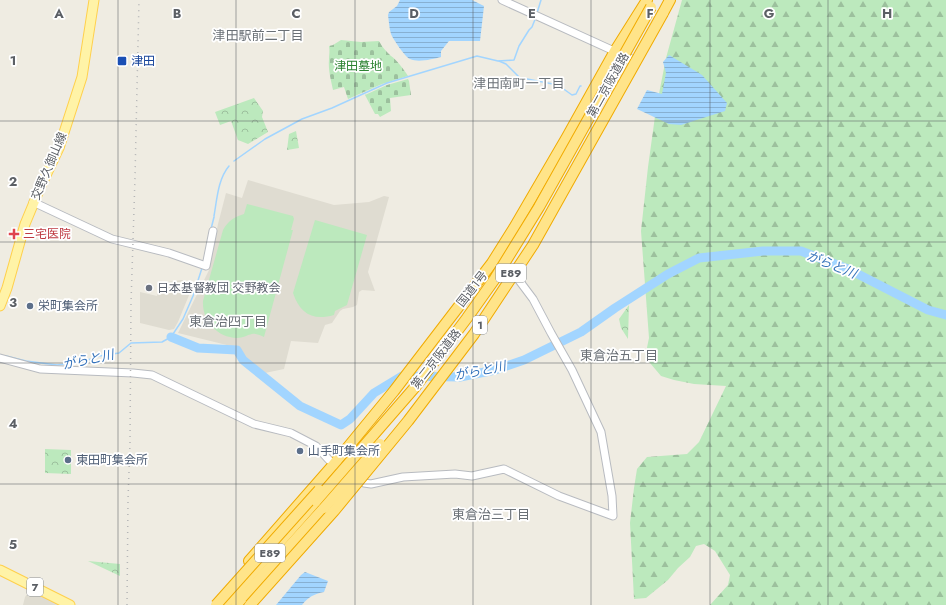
<svg xmlns="http://www.w3.org/2000/svg" width="946" height="605" font-family="Jost,'Noto Sans JP',sans-serif">
  <style>
    .education { fill: #dfdcd1 }
    .forest { fill: url(#forest-firs) }
    .cemetery { fill: url(#cemetery-stones) }
    .park { fill: url(#park-crowns) }
    .garden { fill: #bce9bd }
    .water { fill: url(#water-rules) }
    .lines { fill: none; stroke-linecap: round; stroke-linejoin: round }
    .stream { stroke: #a2d5ff; stroke-width: 1.5 }
    .river { stroke: #a2d5ff; stroke-width: 9 }
    .minor-casing { stroke: #b8bbc0; stroke-width: 9 }
    .major-casing { stroke: #ffd04b; stroke-width: 11 }
    .highway-casing { stroke: #f1ab00; stroke-width: 12 }
    .minor { stroke: #fff; stroke-width: 7 }
    .major { stroke: #fff3a7; stroke-width: 9 }
    .highway { stroke: #ffe489; stroke-width: 10 }
    .rail { stroke: #b4b5b6; stroke-width: 1.5; stroke-dasharray: 1 5; stroke-linecap: butt }
    .highway-bridge-casing { stroke: #f1ab00; stroke-width: 12; stroke-linecap: butt }
    .highway-bridge { stroke: #ffe489; stroke-width: 10 }
    .grid { fill: none; stroke: #5b5f65; stroke-width: 1; stroke-opacity: 0.55 }
    .transit-dot { fill: #1a4fb4; stroke: #fff; stroke-width: 1.5 }
    .health-dot { fill: #e0444e; stroke: #fff; stroke-width: 1.5 }
    .worship-dot { fill: #6b7280; stroke: #fff; stroke-width: 1.5 }
    .service-dot { fill: #5c6f8a; stroke: #fff; stroke-width: 1.5 }
    .labels { text-anchor: middle; stroke-width: 3.5; stroke-linejoin: round; paint-order: stroke }
    .shield { fill: #fff; stroke: #8c8f93; stroke-width: 1 }
    .shield-label { font-size: 11px; font-weight: bold; fill: #5b5f65 }
    .transit-label { font-size: 12px; fill: #164399; stroke: #fff; text-anchor: start }
    .park-label { font-size: 12px; fill: #2c8331; stroke: #fff }
    .street-label { font-size: 12px; fill: #5b5f65; stroke: #fff }
    .health-label { font-size: 12px; fill: #be3a42; stroke: #fff; text-anchor: start }
    .worship-label { font-size: 12px; fill: #5b616d; stroke: #fff; text-anchor: start }
    .service-label { font-size: 12px; fill: #4e5e75; stroke: #fff; text-anchor: start }
    .neighbourhood-label { font-size: 13px; fill: #6b7177; stroke: #fff }
    .water-label { font-size: 13px; font-style: italic; fill: #3573bb; stroke: #fff }
    .grid-label { font-size: 13px; text-anchor: middle; font-weight: bold; fill: #5b5f65; stroke: #fff; stroke-width: 3.5; stroke-linejoin: round; paint-order: stroke }
  </style>
  <defs>
    <pattern id="forest-firs" width="22" height="20" patternUnits="userSpaceOnUse"><rect width="22" height="20" fill="#bce9bd"/><path d="M5 1l3.5 6h-7zM16 11l3.5 6h-7z" fill="#9cc09d"/></pattern>
    <pattern id="cemetery-stones" width="16" height="16" patternUnits="userSpaceOnUse"><rect width="16" height="16" fill="#bce9bd"/><path d="M2 7V4a2 2 0 0 1 4 0v3zM10 15v-3a2 2 0 0 1 4 0v3z" fill="#9cc09d"/></pattern>
    <pattern id="park-crowns" width="20" height="18" patternUnits="userSpaceOnUse"><rect width="20" height="18" fill="#bce9bd"/><path d="M2 6a3 3 0 1 1 6 0M12 15a3 3 0 1 1 6 0" fill="none" stroke="#9cc09d"/></pattern>
    <pattern id="water-rules" width="6" height="5" patternUnits="userSpaceOnUse"><rect width="6" height="5" fill="#a2d5ff"/><path d="M0 2.5h6" fill="none" stroke="#87b0d2"/></pattern>
  </defs>
  <rect width="100%" height="100%" fill="#efece2"/>
  <!-- education -->
  <g class="education">
    <path d="M248 180 334 205 369 202 384 196 389 197 368 272 375 291 362 290 359 292 357 305 353 307 343 309 340 311 332 323 325 325 318 343 291 341 284 369 265 373 244 359 239 348 178 333 209 270 218 224 226 193 242 198Z"/>
    <path d="M182 280 194 283 178 322 174 329 169 330 140 323V292L157 296 160 283Z"/>
    <path d="M31 588 65 605H23L25 597Z"/>
  </g>
  <!-- forest -->
  <path class="forest" d="M682 0H946V605H710L728 585 730 575 715 551 704 544 696 546 690 557 678 568 668 580 646 598 634 599 630 523 634 488 637 469 647 457 687 454 699 442 726 386 694 384 674 380 661 376 645 357 649 338 641 231 648 167 656 109 666 58Z"/>
  <!-- cemetery -->
  <g class="cemetery">
    <path d="M341 40 361 42 379 41C382 47 386 51 391 56 396 59 405 71 408 76L382 84 348 99 344 87 333 90C331 80 328 70 329 59 329 55 330 51 329 46L333 45Z"/>
    <path d="M408 79 409 81 411 95 390 98 391 111 380 117 378 114H375L365 95 387 85Z"/>
  </g>
  <!-- park -->
  <g class="park">
    <path d="M254 98 263 111 262 117 268 132 248 144 238 140 231 121 220 125 215 112Z"/>
    <path d="M296 131 299 148 287 150 289 134Z"/>
    <path d="M629 305 628 339 621 328 619 319Z"/>
    <path d="M45 449 71 450V474L45 473Z"/>
    <path d="M88 561 120 564V576Z"/>
  </g>
  <!-- garden -->
  <g class="garden">
    <path d="M247 204 293 216 294 219 291 230H293L264 337C261 336 256 333 252 334 247 335 243 338 237 338 217 337 202 321 203 301L223 230C228 221 234 217 244 214Z"/>
    <path d="M315 220 367 235 347 305 335 311 334 315C313 321 300 314 293 293Z"/>
  </g>
  <!-- water -->
  <g class="water">
    <path d="M400 0H472L484 6 480 41H449L441 51V57C433 59 418 63 410 59 405 57 393 39 391 34 389 28 389 21 388 15L389 12 397 6Z"/>
    <path d="M669 55 702 75 727 103 725 111 681 125 669 124 637 109 647 90 662 94 666 73 663 62Z"/>
    <path d="M305 572 328 581 324 592C314 594 308 597 302 605H276L301 575Z"/>
  </g>
  <g class="lines">
    <!-- stream -->
    <g class="stream">
      <path d="M537 13 541 0"/>
      <path d="M499 61 506 64 519 77"/>
      <path d="M522 78 558 85 572 95 576 94 580 86H581"/>
      <path d="M234 161 265 139 302 119 332 108 387 83 477 56 498 61 514 60 519 46 529 30 532 27 536 17"/>
      <path d="M214 216C217 199 218 179 229 166"/>
      <path d="M211 229 214 217"/>
      <path d="M6 356 26 361 57 365 82 362 99 356 119 353 131 343 162 342 171 337 183 319 193 296 202 268"/>
    </g>
    <!-- river -->
    <path class="river" d="M171 337 198 348 237 350 243 360 300 406 341 425 350 419 374 393 402 376 460 377 495 370 524 360 581 332 615 308 668 274 699 258 763 251H801L848 269 928 310 946 315"/>
    <defs>
      <g id="minor">
        <path d="M502 0 636 61"/>
        <path d="M33 202 112 239 169 253 206 266 213 231"/>
        <path d="M0 358 40 369 133 373 152 375 254 424 291 433 316 446 329 460 347 472"/>
        <path d="M356 478 364 483 371 484 403 477 455 474 472 476 504 469 559 496 613 516 612 496 601 432 572 370 551 333 533 299 518 279 496 257"/>
      </g>
      <g id="major">
        <path d="M0 306 7 288 25 224 40 188 59 148 82 77 94 0"/>
        <path d="M0 570 70 605"/>
      </g>
      <g id="highway">
        <path d="M663 13 670 0"/>
        <path d="M249 561 334 464 394 391 492 263 514 228 567 137 615 51 647 0"/>
        <path d="M224 605 316 501"/>
        <path d="M236 605 324 508"/>
      </g>
    </defs>
    <!-- minor casing -->
    <use href="#minor" class="minor-casing"/>
    <!-- major casing -->
    <use href="#major" class="major-casing"/>
    <!-- highway casing -->
    <use href="#highway" class="highway-casing"/>
    <!-- minor -->
    <use href="#minor" class="minor"/>
    <!-- major -->
    <use href="#major" class="major"/>
    <!-- highway -->
    <use href="#highway" class="highway"/>
    <!-- rail -->
    <path class="rail" d="M127 605 128 500 130 443 131 303 135 178 139 0"/>
    <defs>
      <g id="highway-bridge">
        <path d="M316 501 416 386 467 318 494 280 539 207 651 7"/>
        <path d="M324 508 380 444"/>
        <path d="M216 605 319 490"/>
        <path d="M250 605 334 511 408 421 474 334 533 245 663 13"/>
      </g>
    </defs>
    <!-- highway-bridge casing -->
    <use href="#highway-bridge" class="highway-bridge-casing"/>
    <!-- highway-bridge -->
    <use href="#highway-bridge" class="highway-bridge"/>
  </g>
  <!-- grid -->
  <path class="grid" d="M118 0V605M236 0V605M355 0V605M473 0V605M591 0V605M710 0V605M828 0V605M0 121H946M0 242H946M0 363H946M0 484H946"/>
  <!-- markers -->
  <rect class="transit-dot" x="117" y="56" width="10" height="10" rx="2"/>
  <path class="health-dot" d="M12 228h4v4h4v4h-4v4h-4v-4h-4v-4h4z"/>
  <circle class="worship-dot" cx="149" cy="288" r="4"/>
  <g class="service-dot">
    <circle cx="30" cy="306" r="4"/>
    <circle cx="300" cy="451" r="4"/>
    <circle cx="68" cy="460" r="4"/>
  </g>
  <g class="labels">
    <!-- shield labels -->
    <g class="shield">
      <rect x="496" y="264" width="30" height="18" rx="3"/>
      <rect x="473" y="316" width="14" height="18" rx="3"/>
      <rect x="255" y="544" width="30" height="18" rx="3"/>
      <rect x="27" y="578" width="16" height="18" rx="3"/>
    </g>
    <g class="shield-label">
      <text x="511" y="277">E89</text>
      <text x="480" y="329">1</text>
      <text x="270" y="557">E89</text>
      <text x="35" y="591">7</text>
    </g>
    <!-- transit labels -->
    <g class="transit-label">
      <text x="131" y="65">津田</text>
    </g>
    <!-- park labels -->
    <g class="park-label">
      <text x="358" y="70">津田墓地</text>
    </g>
    <!-- street labels -->
    <g class="street-label">
      <text transform="translate(608 85) rotate(-61)" y="4">第二京阪道路</text>
      <text transform="translate(49 166) rotate(-67)" y="4">交野久御山線</text>
      <text transform="translate(472 289) rotate(-52)" y="4">国道1号</text>
      <text transform="translate(436 359) rotate(-52)" y="4">第二京阪道路</text>
    </g>
    <!-- health labels -->
    <g class="health-label">
      <text x="23" y="238">三宅医院</text>
    </g>
    <!-- worship labels -->
    <g class="worship-label">
      <text x="157" y="292">日本基督教団 交野教会</text>
    </g>
    <!-- service labels -->
    <g class="service-label">
      <text x="38" y="310">栄町集会所</text>
      <text x="308" y="455">山手町集会所</text>
      <text x="76" y="464">東田町集会所</text>
    </g>
    <!-- neighbourhood labels -->
    <g class="neighbourhood-label">
      <text x="258" y="40">津田駅前二丁目</text>
      <text x="519" y="88">津田南町一丁目</text>
      <text x="228" y="326">東倉治四丁目</text>
      <text x="619" y="360">東倉治五丁目</text>
      <text x="491" y="519">東倉治三丁目</text>
    </g>
    <!-- water labels -->
    <g class="water-label">
      <text transform="translate(832 264) rotate(22)" y="5">がらと川</text>
      <text transform="translate(88 359) rotate(-12)" y="5">がらと川</text>
      <text transform="translate(480 370) rotate(-11)" y="5">がらと川</text>
    </g>
  </g>
  <g class="grid-label">
    <text x="59" y="18">A</text>
    <text x="177" y="18">B</text>
    <text x="296" y="18">C</text>
    <text x="414" y="18">D</text>
    <text x="532" y="18">E</text>
    <text x="650" y="18">F</text>
    <text x="769" y="18">G</text>
    <text x="887" y="18">H</text>
    <text x="13" y="65">1</text>
    <text x="13" y="186">2</text>
    <text x="13" y="307">3</text>
    <text x="13" y="428">4</text>
    <text x="13" y="549">5</text>
  </g>
</svg>
